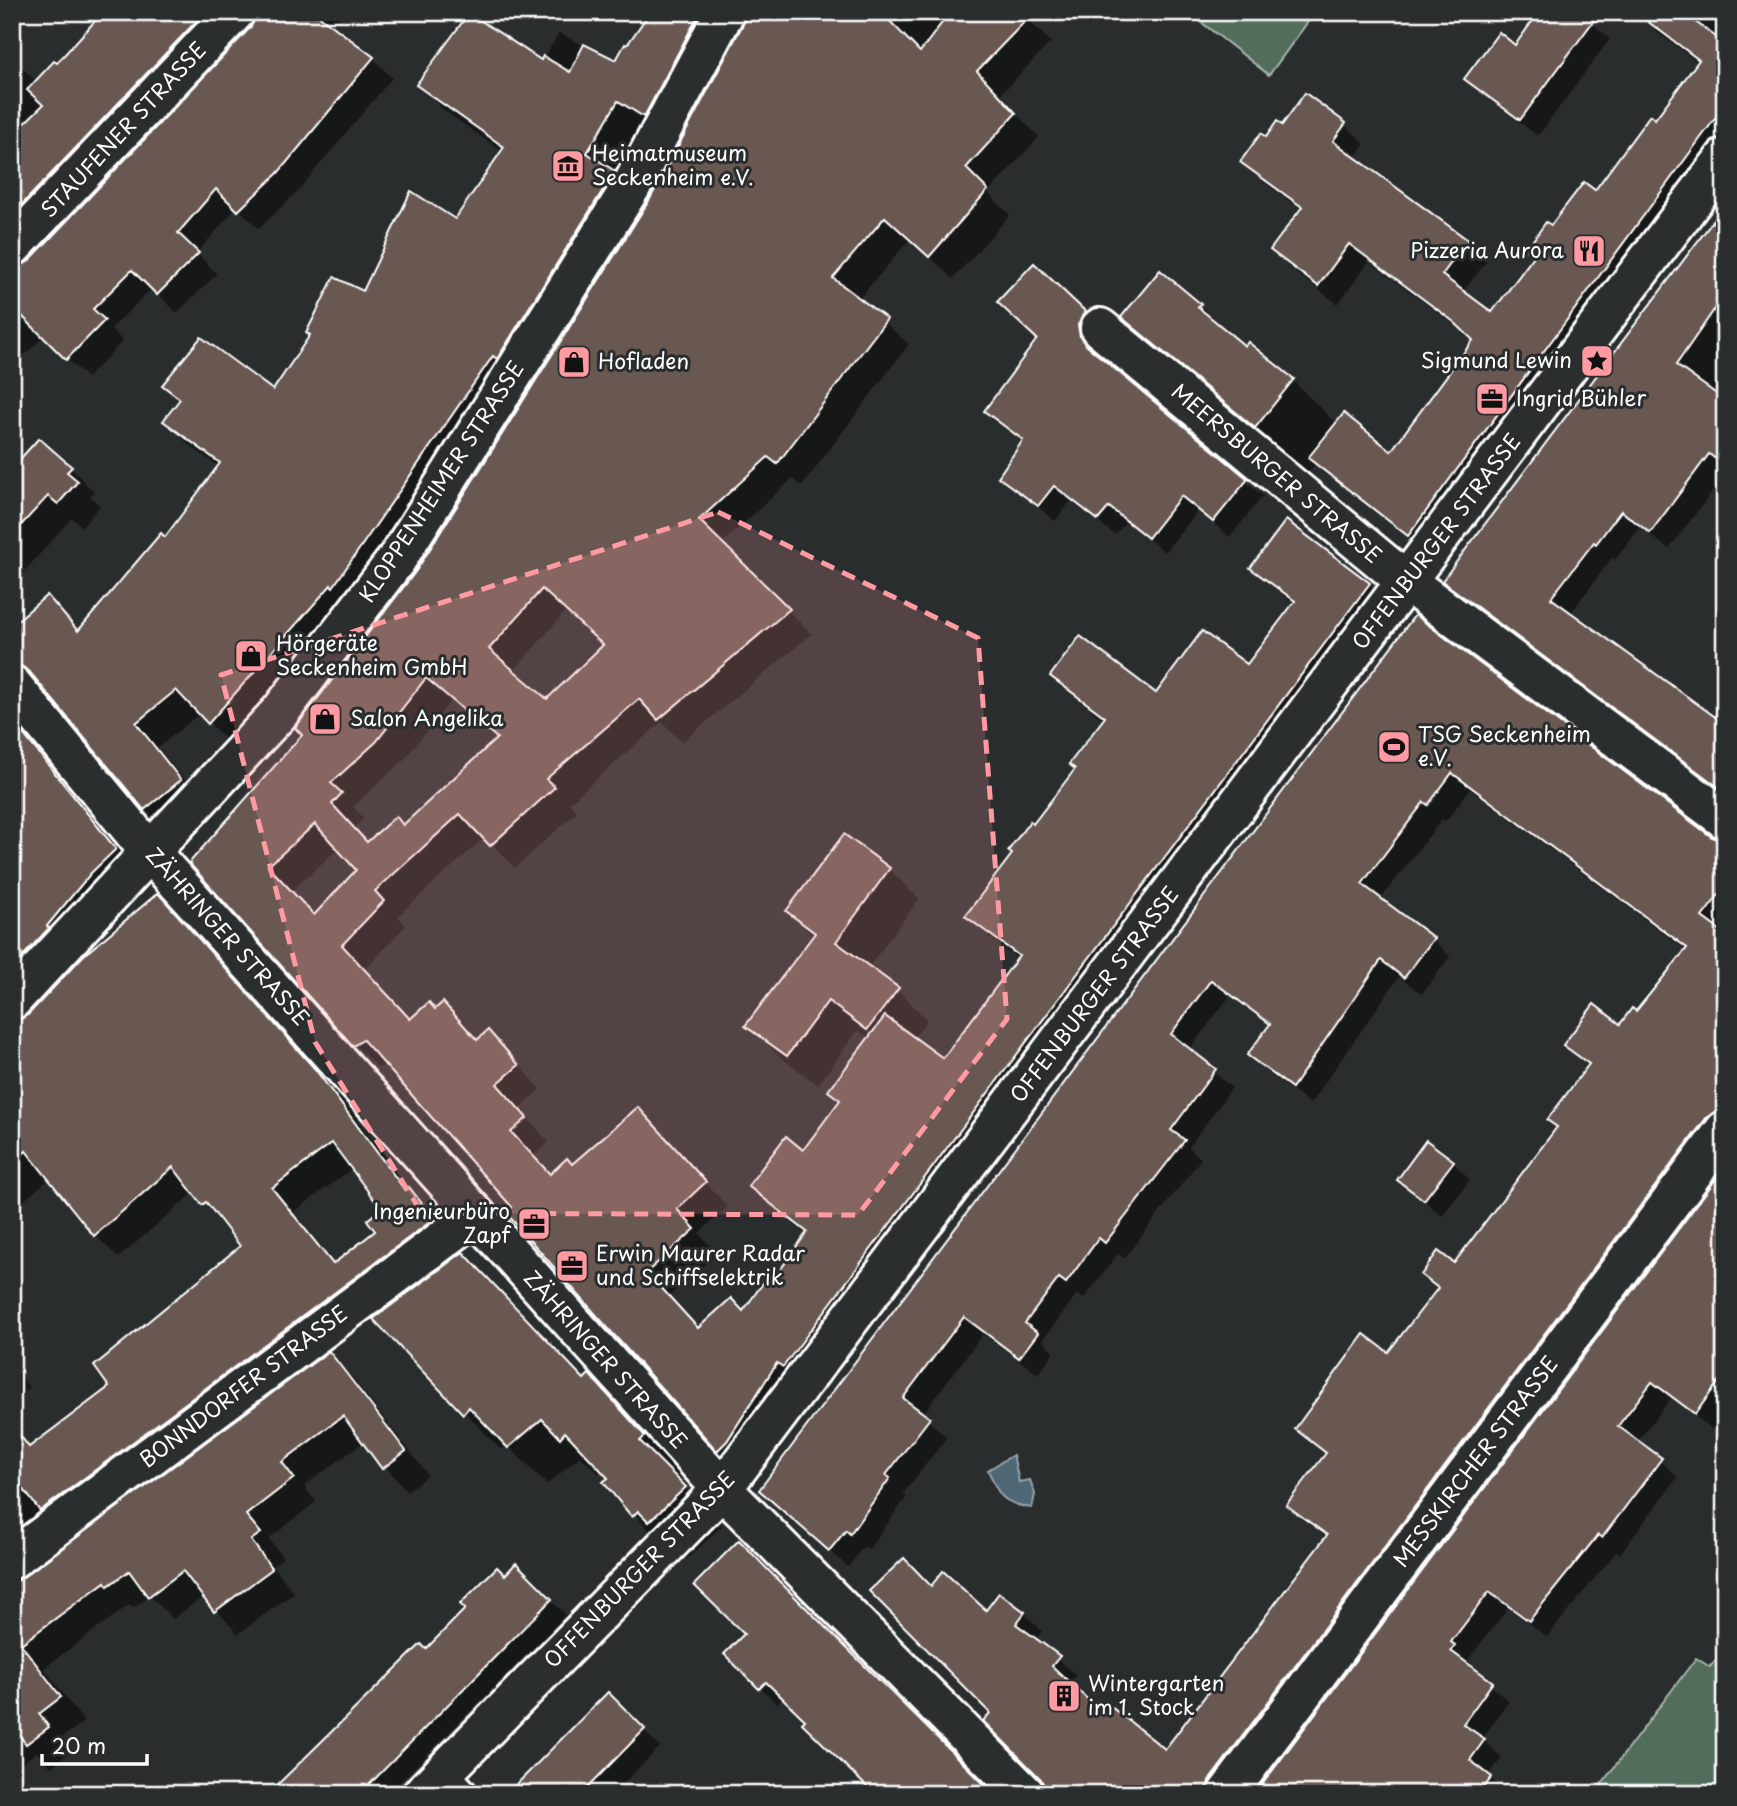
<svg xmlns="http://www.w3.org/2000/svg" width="1737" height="1806" font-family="'Playpen Sans',sans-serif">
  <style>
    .green { fill: #536d5c; stroke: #a9b6ae; stroke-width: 2 }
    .water { fill: #506674; stroke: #96a3ac; stroke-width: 2 }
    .shadow { fill: #0007; fill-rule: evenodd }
    .building { fill: #695851; stroke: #fff; stroke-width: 2; fill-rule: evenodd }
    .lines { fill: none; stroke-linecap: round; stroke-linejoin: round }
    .minor-casing { stroke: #fff; stroke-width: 44 }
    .tertiary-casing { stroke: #fff; stroke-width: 44 }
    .minor { stroke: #2a2d2e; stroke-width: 38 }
    .tertiary { stroke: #2a2d2e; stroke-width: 38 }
    .marked { fill: #ff9aa2; fill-opacity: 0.2; stroke: #ff9aa2; stroke-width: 5; stroke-dasharray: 14 9; stroke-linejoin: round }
    .labels { text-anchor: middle; stroke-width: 6; stroke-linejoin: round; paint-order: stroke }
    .street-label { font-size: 21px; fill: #fff; stroke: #2a2d2e }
    .poi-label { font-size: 21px; fill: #fff; stroke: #2a2d2e; text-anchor: start }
  </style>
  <rect width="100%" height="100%" fill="#2a2d2e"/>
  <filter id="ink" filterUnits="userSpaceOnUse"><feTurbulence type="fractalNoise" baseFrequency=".0143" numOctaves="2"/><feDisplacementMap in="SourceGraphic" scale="14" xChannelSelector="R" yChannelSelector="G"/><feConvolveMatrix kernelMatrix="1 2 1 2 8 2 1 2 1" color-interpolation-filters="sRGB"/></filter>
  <g filter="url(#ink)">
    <!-- green -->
    <g class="green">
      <path d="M1188 12H1315L1269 75Z"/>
      <path d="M1725 1648V1794H1594L1696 1658 1710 1667Z"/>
    </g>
    <!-- water -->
    <path class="water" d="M1013 1455 1019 1482 1030 1480 1035 1494 1032 1508C1001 1503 1000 1497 988 1470Z"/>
    <!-- shadow -->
    <g class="shadow">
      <path d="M105 12H245L12 257V71L19 65 37 82 57 66Z"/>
      <path d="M258 12H335L340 17 330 27 373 58 392 78 297 192 259 229 237 207 197 253 217 274 177 313 152 288 111 329 123 341 87 378 44 336 25 355 12 344V270L29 263 252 28Z"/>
      <path d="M559 12H581L576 22Z"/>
      <path d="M652 12H1020L1051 42 999 96 1039 137 988 193 1010 215 953 279 910 239 858 300 909 344 802 486 792 479 721 544 812 634 682 742 662 722 569 803 577 812 515 868 485 837 398 916 406 925 365 970 411 1020 435 1011 443 1004 478 1041 487 1032 511 1056 541 1089 519 1109 549 1142 534 1156 551 1175 572 1166 638 1109 661 1133 728 1207 699 1233 717 1253 669 1296 699 1330 743 1313 773 1282 807 1235 750 1186 803 1153 841 1101 830 1091 870 1038 858 1030 818 1085 778 1055 748 1025 814 937 788 911 844 836 889 869 919 899 868 968 898 990 927 1020 913 1039 943 1060 1018 959 991 939 967 916 1076 769 1104 721 1052 676 1156 695 1247 667 1294 605 1253 568 1286 523 1369 585 1393 608 742 1473 718 1449 515 1207 386 1063 378 1068 354 1044 191 863 305 735 417 572 651 199 746 22 748 14 737 17 668 139 642 124 613 172 637 196 521 381 232 747 200 713 158 748 204 804 168 832 145 809 45 688 33 686 13 713 18 725 138 873 19 1009 14 1023 20 1022 181 919 339 1095 411 1192 456 1243 15 1575 14 1583 26 1578 329 1354 352 1377 428 1475 407 1491 364 1442 304 1486 316 1502 269 1539 283 1558 273 1565 294 1593 238 1634 204 1596 173 1619 150 1596 133 1608 129 1605 44 1668 84 1722 61 1738 71 1751 51 1767 37 1752 12 1771V1488L20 1482 29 1449 112 1388 242 1246 195 1192 118 1258 95 1235 50 1178 12 1211V627L47 597 79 632 165 540 219 467 189 445 165 421 180 401 164 385 273 392 364 293 456 222 503 152 442 109 419 85 541 63 559 33 617 63ZM566 611 604 646 547 701 513 672ZM451 700 497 739 404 827 368 843 355 828 364 818 353 807 404 760ZM339 848 358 870 315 917 291 891ZM353 1168 384 1209 377 1231 335 1264 294 1212Z"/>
      <path d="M1580 12 1610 39 1538 136 1484 96 1466 79Z"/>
      <path d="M1639 12H1725V153L1429 555 1316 463 1305 476 1173 366 1124 317 1200 305 1245 348 1248 345 1293 381 1337 424 1391 454 1475 340 1369 262 1338 304 1292 270 1272 250 1302 210 1262 181 1243 161 1283 127 1306 96 1345 125 1365 144 1354 158 1467 241 1487 261 1463 292 1493 314 1535 257 1552 228 1595 192 1656 122 1699 63 1658 33Z"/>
      <path d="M1725 207V475L1669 549 1640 528 1615 560 1612 558 1570 614 1725 728V794L1462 598 1444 580Z"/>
      <path d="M1084 313 1101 330 1094 342 1095 354 1263 496 1230 537 1198 511 1165 552 1126 522 1115 535 1071 501 1055 521 1000 476 1024 442 986 411Z"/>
      <path d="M12 448 23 458 71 468 94 492 90 496 100 506 82 527 72 518 12 585Z"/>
      <path d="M1415 618 1711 838 1725 842V1135L1230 1794H1073L993 1713 931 1588 987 1613H1024L1042 1631 1035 1640 1076 1675 1069 1684 1100 1713 1165 1752 1327 1538 1288 1504 1326 1455 1297 1429 1388 1355 1439 1290 1424 1275 1454 1265 1558 1128 1550 1120 1589 1067 1565 1045 1621 1026 1636 1014 1687 951 1470 789 1446 821 1442 819 1380 900 1433 939 1450 957 1422 994 1399 977 1310 1104 1267 1072 1249 1055 1270 1026 1230 996 1189 1050 1232 1088 1189 1147 1201 1159 1124 1259 1118 1254 1084 1299 1077 1294 1043 1340 1054 1352 1038 1374 983 1334 922 1415 947 1437 903 1494 907 1497 868 1550 864 1546 848 1567 761 1490Z"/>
      <path d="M1453 1162 1470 1180 1442 1216 1399 1179Z"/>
      <path d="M1725 1170V1412L1712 1429 1671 1398 1637 1442 1678 1477 1620 1554 1617 1551 1547 1637 1508 1608 1468 1660 1472 1664 1469 1667 1509 1701 1482 1739 1502 1758 1488 1776 1507 1794H1266Z"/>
      <path d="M376 1319 585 1380 589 1376 681 1475 677 1480 722 1526 687 1559 677 1548 671 1553 605 1483 610 1478 603 1470 599 1474 580 1456 547 1485 507 1445 501 1450Z"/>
      <path d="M12 1365 30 1388 12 1402Z"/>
      <path d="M516 1566 566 1615 388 1794H268L378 1687 426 1651Z"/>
      <path d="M743 1670 991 1794 807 1721 783 1697 777 1704Z"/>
      <path d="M608 1695 660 1747 613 1794H514Z"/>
    </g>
    <!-- building -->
    <g class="building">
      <path d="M103 12H205L12 215V135L43 105 27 90 54 61 57 63Z"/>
      <path d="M256 12H314L374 57 278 173 238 211 216 189 178 233 199 253 157 295 132 270 93 309 105 320 66 360 12 306V268L28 262 251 27Z"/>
      <path d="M650 12H700L644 117 618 101 587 153 615 171 497 359 493 356 333 587 331 585 208 724 176 690 136 723 181 780 144 810 29 671 12 664V625L47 595 78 631 161 533 165 537 220 463 163 421 180 399 162 385 201 337 273 390 310 335 306 333 334 277 363 291 411 191 455 219 504 147 416 85 469 13 541 60 543 56 570 72 584 44 616 60 625 44 627 45Z"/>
      <path d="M747 12H881L920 52 950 12H1034L977 71 1016 113 966 168 988 190 929 257 885 217 833 278 887 319 777 464 768 457 699 520 790 609 658 720 639 699 546 779 555 787 490 846 460 814 375 891 384 901 342 945 410 1019 429 1002 435 1009 443 1002 477 1040 488 1030 519 1065 497 1084 527 1118 511 1132 550 1174 567 1158 572 1164 638 1107 706 1182 677 1209 695 1229 647 1272 698 1328 731 1298 743 1311 768 1276 773 1280 807 1232 748 1186 786 1136 803 1150 840 1100 828 1091 885 1016 943 1058 1019 956 965 916 1012 854 1008 851 1030 821 1033 824 1075 769 1069 764 1105 717 1050 676 1080 636 1156 693 1202 631 1247 664 1295 601 1250 568 1286 520 1370 583 783 1367 777 1363 727 1441 717 1451 506 1213 512 1207 417 1101 363 1040 353 1046 189 863 302 735 295 728 416 571 650 199 744 22ZM542 589 603 645 547 699 489 649ZM426 678 497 738 403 825 396 816 367 842 332 804 342 793 331 783 376 742ZM315 824 356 870 314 915 268 866Z"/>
      <path d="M1539 12H1600L1520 120 1464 79 1499 32 1515 45Z"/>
      <path d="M1635 12H1682L1716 37 1725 26V105L1408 536 1308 458 1344 413 1391 451 1473 340 1454 322 1349 244 1318 286 1270 250 1302 207 1240 162 1261 133 1266 137 1277 121 1282 125 1305 93 1346 123 1333 141 1468 240 1442 275 1492 312 1534 256 1526 250 1546 222 1551 225 1584 182 1595 190 1650 115 1655 119 1699 60Z"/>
      <path d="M1725 205V294L1676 365 1725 400V466L1709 454 1650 533 1621 511 1596 544 1594 542 1551 598 1725 724V792L1442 581Z"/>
      <path d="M1034 263 1086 312 1078 325 1080 336 1086 345 1248 479 1213 522 1181 496 1148 538 1109 507 1098 520 1054 486 1038 506 998 477 1023 440 984 411 1037 339 997 302Z"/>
      <path d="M1160 270 1201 304 1198 307 1245 346 1248 342 1294 379 1255 428 1121 317Z"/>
      <path d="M39 438 72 467 67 472 78 481 58 504 48 496 12 535V468Z"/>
      <path d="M1415 615 1712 837 1725 840V887L1702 917 1725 934V1109L1707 1117 1209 1781 1206 1794H1046L1041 1779 983 1721 990 1713 869 1591 904 1558 931 1586 943 1571 986 1610 999 1593 1025 1612 1016 1624 1060 1656 1052 1666 1100 1711 1106 1703 1165 1749 1327 1535 1286 1505 1326 1453 1295 1429 1364 1334 1388 1352 1438 1288 1421 1275 1438 1251 1454 1263 1557 1127 1547 1120 1589 1064 1563 1045 1594 1004 1620 1024 1632 1008 1636 1011 1687 948 1452 773 1428 805 1424 802 1362 884 1434 938 1404 978 1381 960 1292 1088 1247 1055 1270 1024 1211 980 1171 1034 1216 1069 1171 1130 1185 1140 1105 1243 1099 1238 1066 1283 1059 1278 1025 1323 1038 1333 1019 1358 964 1317 903 1398 930 1418 886 1475 890 1478 850 1534 846 1530 829 1551 759 1490Z"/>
      <path d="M12 720 116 849 91 873 47 926 49 928 12 968Z"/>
      <path d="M844 834 890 868 836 942 899 988 867 1030 828 1001 787 1056 745 1026 815 933 786 911Z"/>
      <path d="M158 893 315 1069 405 1190 409 1187 434 1219 40 1511 12 1474V1425L29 1447 109 1387 94 1366 240 1246 206 1202 202 1205 173 1167 94 1236 26 1151 12 1163V1021L28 1015 83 956ZM332 1143 381 1209 367 1220 375 1231 333 1264 272 1188Z"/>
      <path d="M1426 1140 1454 1161 1424 1200 1397 1180Z"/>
      <path d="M1725 1167V1373L1695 1414 1652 1382 1618 1426 1662 1458 1602 1538 1598 1535 1529 1621 1489 1592 1451 1642 1455 1645 1451 1651 1493 1682 1463 1724 1485 1739 1470 1760 1492 1777 1479 1794H1255Z"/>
      <path d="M463 1252 584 1379 589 1374 645 1436 640 1441 686 1487 649 1522 638 1511 632 1517 603 1482 608 1478 565 1432 560 1438 542 1419 508 1448 469 1407 463 1414 373 1319Z"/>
      <path d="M329 1351 406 1451 382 1469 343 1416 282 1462 294 1478 246 1515 261 1533 251 1540 272 1569 214 1612 183 1571 148 1597 129 1571 108 1586 105 1582 21 1644 61 1697 39 1714 49 1727 26 1744 16 1731 12 1733V1585Z"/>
      <path d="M739 1540 777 1579 994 1794H874L802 1723 805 1720 766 1682 759 1689 724 1654 744 1634 694 1585Z"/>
      <path d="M516 1563 552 1599 360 1794H268L421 1644 426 1649 465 1609 460 1604 497 1567 505 1575Z"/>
      <path d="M608 1692 645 1729 592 1783 581 1794H507Z"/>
    </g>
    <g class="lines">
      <defs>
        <g id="minor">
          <path d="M12 247 235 12"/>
          <path d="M1100 328 1407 582 1725 819"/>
          <path d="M12 685 150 852 722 1489 1025 1794"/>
          <path d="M12 1559 476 1215"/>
          <path d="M440 1776 457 1794"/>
          <path d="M1227 1794 1725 1130"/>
        </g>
        <g id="tertiary">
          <path d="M12 1000 280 712 397 559 631 187 725 12"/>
          <path d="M422 1794 722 1489 1725 158"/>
        </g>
      </defs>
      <!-- minor casing -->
      <use href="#minor" class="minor-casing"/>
      <!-- tertiary casing -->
      <use href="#tertiary" class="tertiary-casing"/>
      <!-- minor -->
      <use href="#minor" class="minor"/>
      <!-- tertiary -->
      <use href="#tertiary" class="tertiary"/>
    </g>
  </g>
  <!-- marked area -->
  <path class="marked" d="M718 512 978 638 1007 1019 858 1215 422 1213 315 1042 221 675Z"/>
  <!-- icons -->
  <defs>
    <symbol id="museum-square" viewBox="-11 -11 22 22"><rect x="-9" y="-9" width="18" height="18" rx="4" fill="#ff9aa2" stroke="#2a2d2e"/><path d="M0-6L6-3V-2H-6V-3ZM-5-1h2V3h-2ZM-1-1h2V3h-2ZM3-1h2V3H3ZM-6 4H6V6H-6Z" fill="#111"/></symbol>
    <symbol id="restaurant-square" viewBox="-11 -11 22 22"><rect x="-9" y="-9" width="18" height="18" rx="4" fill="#ff9aa2" stroke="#2a2d2e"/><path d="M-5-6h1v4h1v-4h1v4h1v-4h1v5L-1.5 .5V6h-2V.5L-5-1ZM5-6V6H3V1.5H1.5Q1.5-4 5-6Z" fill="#111"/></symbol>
    <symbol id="sight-square" viewBox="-11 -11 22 22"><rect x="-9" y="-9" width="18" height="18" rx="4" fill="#ff9aa2" stroke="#2a2d2e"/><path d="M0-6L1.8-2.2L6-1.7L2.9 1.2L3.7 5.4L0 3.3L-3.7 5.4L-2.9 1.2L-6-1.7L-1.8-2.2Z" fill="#111"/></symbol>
    <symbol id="shop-square" viewBox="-11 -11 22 22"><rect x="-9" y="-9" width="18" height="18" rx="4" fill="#ff9aa2" stroke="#2a2d2e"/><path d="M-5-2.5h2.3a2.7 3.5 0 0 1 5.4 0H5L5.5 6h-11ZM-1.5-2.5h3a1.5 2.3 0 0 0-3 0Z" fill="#111"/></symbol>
    <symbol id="office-square" viewBox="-11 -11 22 22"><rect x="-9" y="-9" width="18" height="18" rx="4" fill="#ff9aa2" stroke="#2a2d2e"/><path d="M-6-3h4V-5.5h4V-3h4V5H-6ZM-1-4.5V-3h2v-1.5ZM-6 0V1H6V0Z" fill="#111"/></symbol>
    <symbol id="stadium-square" viewBox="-11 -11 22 22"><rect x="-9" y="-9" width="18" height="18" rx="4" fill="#ff9aa2" stroke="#2a2d2e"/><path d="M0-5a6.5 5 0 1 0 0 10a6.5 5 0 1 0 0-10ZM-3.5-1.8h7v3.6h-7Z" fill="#111"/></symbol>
    <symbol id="building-square" viewBox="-11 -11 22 22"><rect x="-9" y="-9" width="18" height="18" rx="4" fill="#ff9aa2" stroke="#2a2d2e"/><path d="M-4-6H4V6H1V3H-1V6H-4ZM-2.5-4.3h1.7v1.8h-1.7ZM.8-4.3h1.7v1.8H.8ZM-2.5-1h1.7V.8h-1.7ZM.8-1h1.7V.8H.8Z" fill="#111"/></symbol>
  </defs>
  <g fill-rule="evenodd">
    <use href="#museum-square" x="549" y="147" width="38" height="38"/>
    <use href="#restaurant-square" x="1570" y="232" width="38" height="38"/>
    <use href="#sight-square" x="1578" y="342" width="38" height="38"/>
    <use href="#shop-square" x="555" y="343" width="38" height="38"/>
    <use href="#office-square" x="1473" y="380" width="38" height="38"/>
    <use href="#shop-square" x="232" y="637" width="38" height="38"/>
    <use href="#shop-square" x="306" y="700" width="38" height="38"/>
    <use href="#stadium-square" x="1375" y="728" width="38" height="38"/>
    <use href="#office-square" x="515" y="1205" width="38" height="38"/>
    <use href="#office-square" x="553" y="1247" width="38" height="38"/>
    <use href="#building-square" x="1045" y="1677" width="38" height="38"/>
  </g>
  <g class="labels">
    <!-- street labels -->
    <g class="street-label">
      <text transform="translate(124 130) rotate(-47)" y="7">STAUFENER STRASSE</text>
      <text transform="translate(1276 474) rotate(40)" y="7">MEERSBURGER STRASSE</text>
      <text transform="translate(442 482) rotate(-57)" y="7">KLOPPENHEIMER STRASSE</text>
      <text transform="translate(1437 542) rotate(-53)" y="7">OFFENBURGER STRASSE</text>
      <text transform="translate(227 937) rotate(48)" y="7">ZÄHRINGER STRASSE</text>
      <text transform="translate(1095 995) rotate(-53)" y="7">OFFENBURGER STRASSE</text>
      <text transform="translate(605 1360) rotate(48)" y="7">ZÄHRINGER STRASSE</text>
      <text transform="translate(244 1387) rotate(-37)" y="7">BONNDORFER STRASSE</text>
      <text transform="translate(1476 1462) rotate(-53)" y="7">MESSKIRCHER STRASSE</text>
      <text transform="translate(640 1570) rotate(-46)" y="7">OFFENBURGER STRASSE</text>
    </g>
    <!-- poi labels -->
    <g class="poi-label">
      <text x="592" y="161">Heimatmuseum<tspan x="592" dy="24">Seckenheim e.V.</tspan></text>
      <text x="1564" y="258" text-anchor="end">Pizzeria Aurora</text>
      <text x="1572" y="368" text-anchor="end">Sigmund Lewin</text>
      <text x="598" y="369">Hofladen</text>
      <text x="1516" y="406">Ingrid Bühler</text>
      <text x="276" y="651">Hörgeräte<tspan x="276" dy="24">Seckenheim GmbH</tspan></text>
      <text x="350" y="726">Salon Angelika</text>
      <text x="1418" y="742">TSG Seckenheim<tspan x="1418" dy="24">e.V.</tspan></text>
      <text x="510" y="1219" text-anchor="end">Ingenieurbüro<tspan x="510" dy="24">Zapf</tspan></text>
      <text x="596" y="1261">Erwin Maurer Radar<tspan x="596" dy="24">und Schiffselektrik</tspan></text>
      <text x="1088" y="1691">Wintergarten<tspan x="1088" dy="24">im 1. Stock</tspan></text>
    </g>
  </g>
  <!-- margin -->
  <rect width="1737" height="1806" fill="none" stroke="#2a2d2e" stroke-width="42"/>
  <rect x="21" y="21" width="1695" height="1764" fill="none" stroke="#fff" stroke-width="2.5" filter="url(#ink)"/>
  <!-- scale -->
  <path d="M42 1754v10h105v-10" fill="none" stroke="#ffffff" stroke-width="3.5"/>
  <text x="52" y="1754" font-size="21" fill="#ffffff" stroke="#2a2d2e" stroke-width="5" paint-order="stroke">20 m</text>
</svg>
